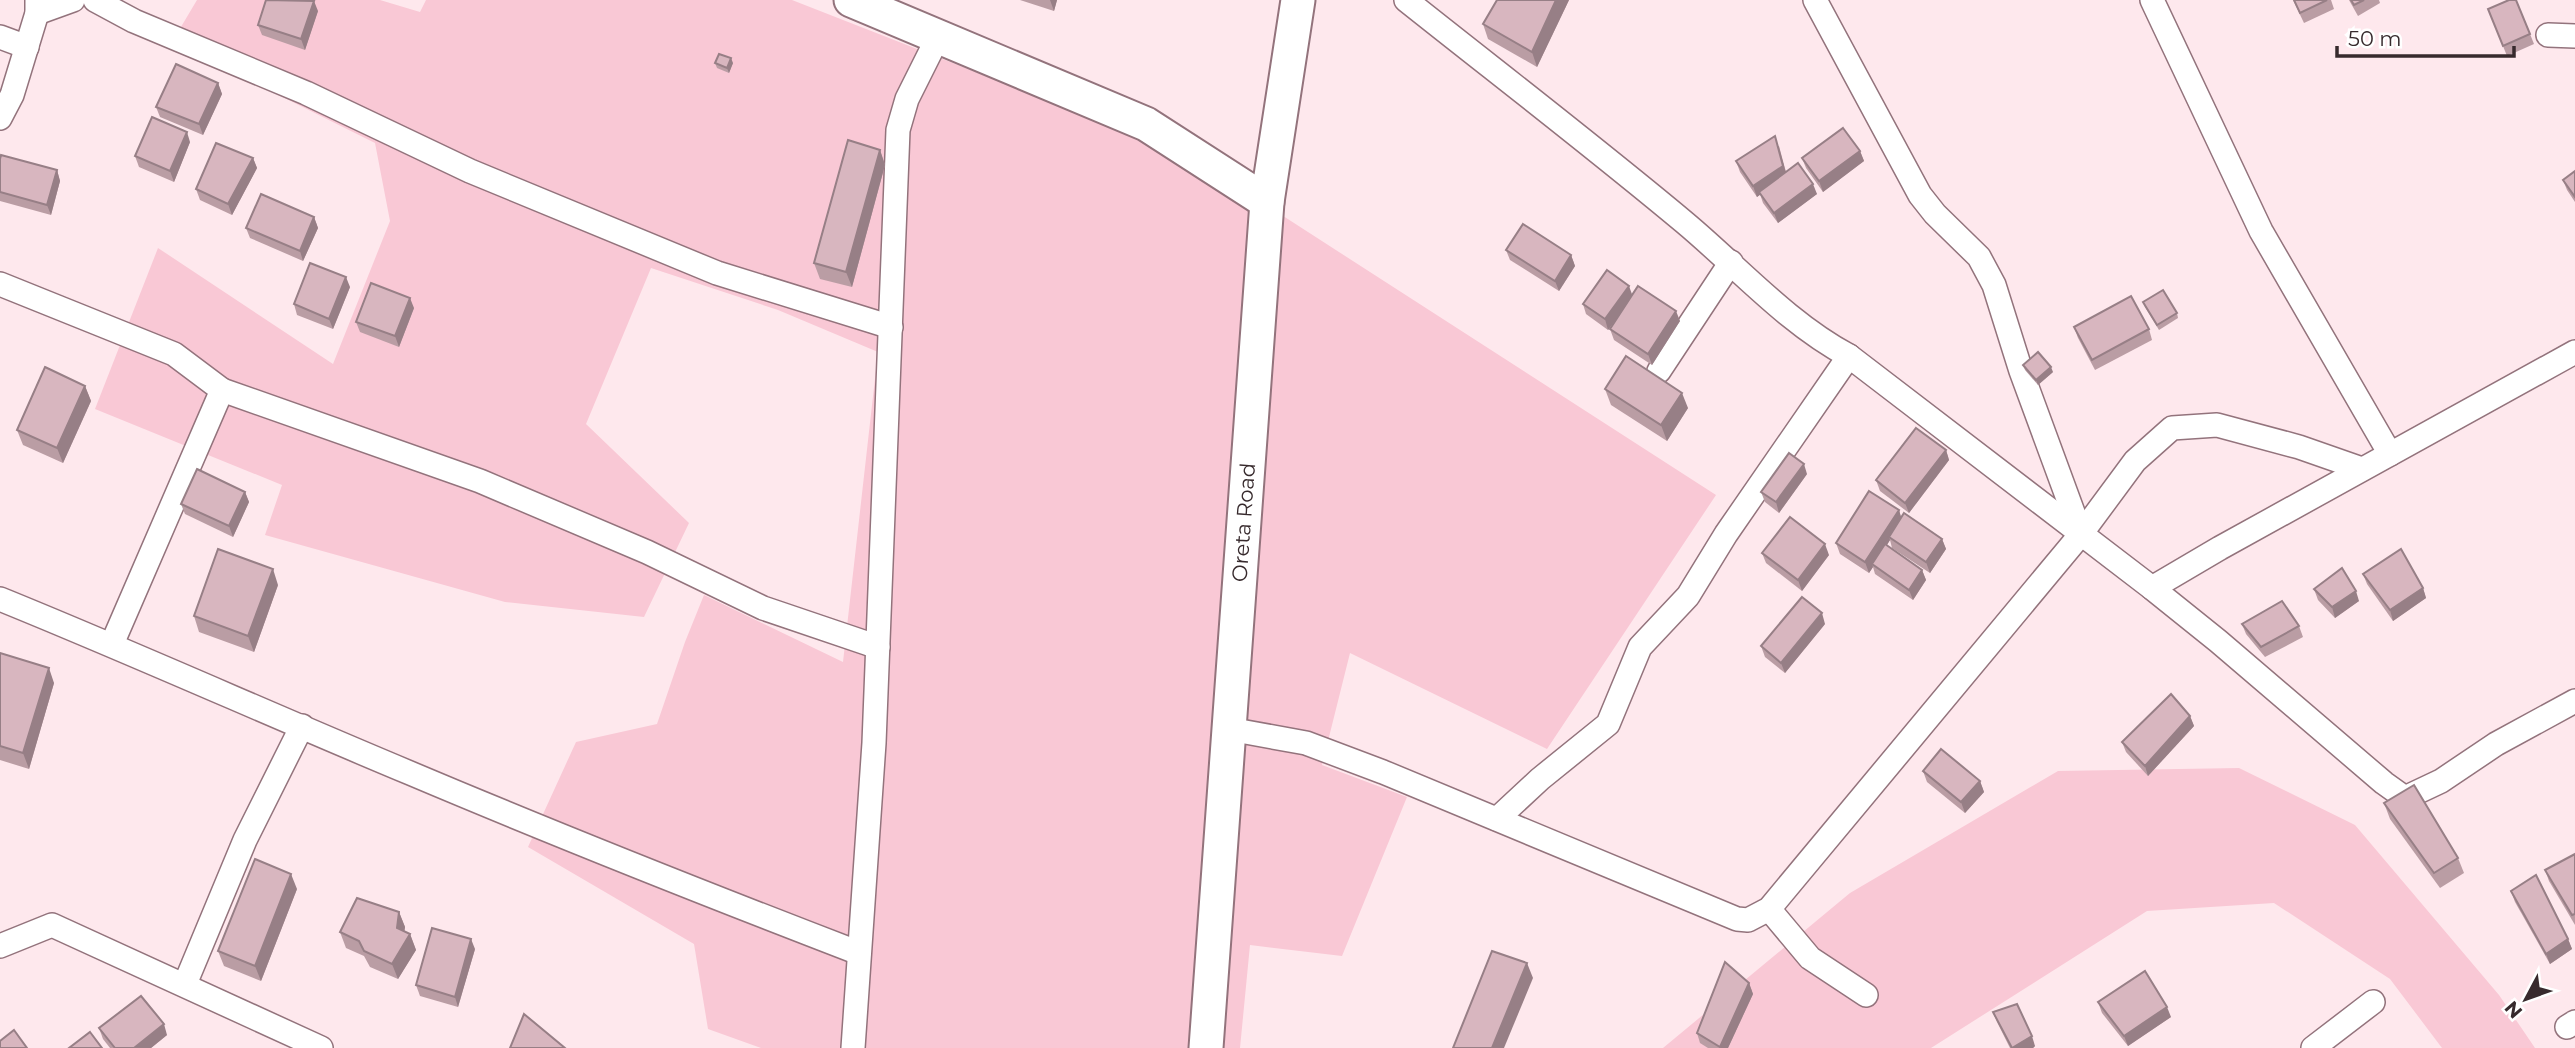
<svg xmlns="http://www.w3.org/2000/svg" width="2575" height="1048" font-family="Montserrat,sans-serif">
  <style>
    .green { fill: #f9c8d5 }
    .lines { fill: none; stroke-linecap: round; stroke-linejoin: round }
    .street-casing { stroke: #93737c; stroke-width: 26 }
    .secondary-casing { stroke: #93737c; stroke-width: 37 }
    .street { stroke: #fff; stroke-width: 23 }
    .secondary { stroke: #fff; stroke-width: 33 }
    .wall { fill: #ba9da4 }
    .shaded-wall { fill: #977f86 }
    .building { fill: #d8b6bf; stroke: #977f86; stroke-width: 2 }
    .labels { text-anchor: middle; stroke-width: 6; stroke-linejoin: round; paint-order: stroke }
    .street-label { font-size: 21px; fill: #372a2d; stroke: #fff }
  </style>
  <rect width="100%" height="100%" fill="#fee8ed"/>
  <!-- green -->
  <g class="green">
    <path d="M197 0H380L420 12 426 0H792L1190 156 1716 495 1547 749 1350 653 1322 765 1407 797 1342 956 1250 945 1240 1048H761L708 1029 694 944 528 847 576 742 657 724 685 642 704 595 843 662 878 352 778 310 651 268 586 424 689 523 644 617 505 602 265 535 282 485 95 409 158 248 333 364 390 221 375 143 172 42Z"/>
    <path d="M2239 768 2355 825 2499 995 2535 1048H2442L2390 979 2274 903 2147 911 1931 1048H1663L1850 893 2058 771Z"/>
  </g>
  <g class="lines">
    <defs>
      <g id="street">
        <path d="M95 0 134 21 306 93 470 171 717 273 891 327"/>
        <path d="M1406 0C1499 74 1593 146 1684 222 1738 267 1787 323 1849 356L2152 588 2218 641 2384 783 2405 798 2441 781 2496 744 2575 701"/>
        <path d="M1815 0 1920 195 1935 214 1979 257 1994 285 2021 371 2081 534"/>
        <path d="M2152 0 2261 231 2390 454"/>
        <path d="M37 13 73 0"/>
        <path d="M2548 35 2575 36"/>
        <path d="M0 37 27 47"/>
        <path d="M0 118 12 95 37 13V0"/>
        <path d="M0 284 174 354 222 390 112 644"/>
        <path d="M1659 371 1731 262"/>
        <path d="M222 390 480 481 647 552 763 608 878 647"/>
        <path d="M2152 588 2220 548 2575 352"/>
        <path d="M0 599C138 655 273 716 410 773 559 836 708 895 859 953"/>
        <path d="M1229 729 1306 743 1383 772 1737 919 1748 920 1769 909 2081 534 2135 461 2172 428 2217 425 2299 447 2362 469"/>
        <path d="M1497 819 1540 779 1608 724 1640 647 1688 596 1726 534 1849 356"/>
        <path d="M1769 909 1810 958 1866 995"/>
        <path d="M0 946 52 925 321 1048"/>
        <path d="M185 984 245 840 302 726"/>
        <path d="M2567 1027 2575 1022"/>
        <path d="M853 1048 874 743 898 130 907 99 938 37"/>
        <path d="M2313 1048 2373 1002"/>
      </g>
      <g id="secondary">
        <path d="M851 0 1146 124 1267 202"/>
        <path id="s1" d="M1206 1048 1267 202 1298 0"/>
      </g>
    </defs>
    <!-- street casing -->
    <use href="#street" class="street-casing"/>
    <!-- secondary casing -->
    <use href="#secondary" class="secondary-casing"/>
    <!-- street -->
    <use href="#street" class="street"/>
    <!-- secondary -->
    <use href="#secondary" class="secondary"/>
  </g>
  <!-- wall -->
  <g class="wall">
    <path d="M1020 0H1057L1054 11Z"/>
    <path d="M1497 0H1569L1537 67 1488 39 1483 24Z"/>
    <path d="M2293 0H2331L2334 9 2304 23Z"/>
    <path d="M2349 0H2379L2380 3 2358 16Z"/>
    <path d="M2488 9 2530 34 2534 44 2507 56Z"/>
    <path d="M318 11 305 50 262 35 258 25Z"/>
    <path d="M715 63H733L729 73 717 68Z"/>
    <path d="M218 83 222 94 203 135 160 117 156 107Z"/>
    <path d="M190 142 174 182 139 167 135 156Z"/>
    <path d="M1779 146 1786 172 1817 194 1778 223 1763 203 1760 194 1757 197 1740 172 1736 161Z"/>
    <path d="M880 150 885 165 852 287 820 279 814 263Z"/>
    <path d="M1860 151 1864 161 1823 192 1806 168 1802 158Z"/>
    <path d="M253 158 257 168 232 215 200 200 196 189Z"/>
    <path d="M0 159 57 170 60 181 51 215 0 201Z"/>
    <path d="M2575 171V202L2567 190 2563 180Z"/>
    <path d="M314 217 318 228 303 261 250 238 246 228Z"/>
    <path d="M1506 250 1571 255 1575 266 1559 291 1510 260Z"/>
    <path d="M350 287 333 329 297 315 294 304Z"/>
    <path d="M1632 295 1680 321 1652 365 1614 340 1610 329 1618 317 1608 330 1586 314 1583 304Z"/>
    <path d="M2143 302 2177 313 2178 318 2159 330 2145 307Z"/>
    <path d="M414 308 399 347 360 332 356 322Z"/>
    <path d="M2074 327 2149 329 2152 340 2095 370 2078 338Z"/>
    <path d="M2023 365 2053 372 2038 385 2025 370Z"/>
    <path d="M85 386 91 401 63 463 23 445 17 430Z"/>
    <path d="M1605 389 1688 408 1667 441 1611 405Z"/>
    <path d="M1946 450 1949 460 1909 513 1880 491 1876 480Z"/>
    <path d="M1807 474 1779 513 1765 502 1761 492Z"/>
    <path d="M245 492 249 502 233 537 185 514 181 504Z"/>
    <path d="M1899 510 1901 518 1942 539 1946 549 1930 573 1892 548 1890 540 1887 545 1922 570 1926 580 1913 600 1875 574 1873 567 1869 573 1840 554 1836 543Z"/>
    <path d="M1762 553 1829 555 1802 591 1766 563Z"/>
    <path d="M2363 574 2423 588 2426 598 2393 621 2367 584Z"/>
    <path d="M278 585 254 652 199 632 194 616Z"/>
    <path d="M2314 589 2359 601 2335 618 2318 600Z"/>
    <path d="M1825 624 1785 673 1765 657 1761 646Z"/>
    <path d="M2242 624 2299 626 2303 637 2265 657 2246 634Z"/>
    <path d="M0 653 54 683 29 769 0 760Z"/>
    <path d="M2190 716 2194 726 2148 776 2126 752 2122 742Z"/>
    <path d="M1923 771 1980 781 1984 792 1965 813 1927 782Z"/>
    <path d="M2384 803 2458 858 2464 873 2440 888 2390 819Z"/>
    <path d="M2575 854V925L2549 881 2545 870Z"/>
    <path d="M297 889 261 981 224 966 218 951Z"/>
    <path d="M2511 891 2568 939 2572 949 2550 964 2515 902Z"/>
    <path d="M399 912 405 927 404 931 410 934 416 950 398 979 370 967 364 956 346 948 340 932Z"/>
    <path d="M475 949 458 1007 420 996 416 985Z"/>
    <path d="M1749 983 1753 994 1728 1048H1708L1700 1043 1697 1033Z"/>
    <path d="M2098 1002 2171 1017 2128 1046 2102 1013Z"/>
    <path d="M1993 1012 2035 1046 2033 1048H2010L1997 1022Z"/>
    <path d="M99 1028 167 1035 151 1048H110L103 1039Z"/>
  </g>
  <!-- shaded-wall -->
  <g class="shaded-wall">
    <path d="M1050 0H1057L1054 11Z"/>
    <path d="M1556 0H1569L1537 67 1532 52Z"/>
    <path d="M314 1 318 11 305 50 301 39Z"/>
    <path d="M731 58 733 63 729 73 727 68Z"/>
    <path d="M218 83 222 94 203 135 199 124Z"/>
    <path d="M187 132 190 142 174 182 170 171Z"/>
    <path d="M1775 136 1787 176 1757 197 1753 186Z"/>
    <path d="M880 150 885 165 852 287 846 272Z"/>
    <path d="M1860 151 1864 161 1823 192 1819 181Z"/>
    <path d="M253 158 257 168 232 215 228 204Z"/>
    <path d="M57 170 60 181 51 215 47 205Z"/>
    <path d="M1813 184 1817 194 1778 223 1774 213Z"/>
    <path d="M314 217 318 228 303 261 300 251Z"/>
    <path d="M1571 255 1575 266 1559 291 1555 281Z"/>
    <path d="M346 277 350 287 333 329 329 319Z"/>
    <path d="M1629 286 1633 297 1608 330 1605 319Z"/>
    <path d="M410 298 414 308 399 347 395 336Z"/>
    <path d="M1676 311 1680 321 1652 365 1648 354Z"/>
    <path d="M2051 367 2053 372 2038 385 2036 380Z"/>
    <path d="M85 386 91 401 63 463 57 448Z"/>
    <path d="M1682 393 1688 408 1667 441 1661 425Z"/>
    <path d="M1946 450 1949 460 1909 513 1905 503Z"/>
    <path d="M1804 464 1807 474 1779 513 1776 502Z"/>
    <path d="M245 492 249 502 233 537 229 526Z"/>
    <path d="M1899 510 1902 520 1889 537 1890 540 1874 565 1872 564 1873 567 1869 573 1865 562Z"/>
    <path d="M1942 539 1946 549 1930 573 1926 562Z"/>
    <path d="M1825 544 1829 555 1802 591 1798 580Z"/>
    <path d="M273 569 278 585 254 652 248 636Z"/>
    <path d="M1922 570 1926 580 1913 600 1909 590Z"/>
    <path d="M2423 588 2426 598 2393 621 2390 610Z"/>
    <path d="M2356 591 2359 601 2335 618 2332 607Z"/>
    <path d="M1822 613 1825 624 1785 673 1781 663Z"/>
    <path d="M49 668 54 683 29 769 23 753Z"/>
    <path d="M2190 716 2194 726 2148 776 2145 766Z"/>
    <path d="M1980 781 1984 792 1965 813 1961 802Z"/>
    <path d="M291 874 297 889 261 981 255 966Z"/>
    <path d="M399 912 405 927 403 943 397 928Z"/>
    <path d="M410 934 416 950 398 979 392 964Z"/>
    <path d="M471 939 475 949 458 1007 455 997Z"/>
    <path d="M2568 939 2572 949 2550 964 2546 954Z"/>
    <path d="M1527 963 1533 978 1504 1048H1492Z"/>
    <path d="M1749 983 1753 994 1728 1048H1721L1720 1047Z"/>
    <path d="M2167 1007 2171 1017 2128 1046 2124 1036Z"/>
    <path d="M164 1024 167 1035 151 1048H134Z"/>
    <path d="M2032 1036 2035 1046 2033 1048H2013Z"/>
  </g>
  <!-- building -->
  <g class="building">
    <path d="M266 0 314 1 301 39 258 25Z"/>
    <path d="M1497 0H1556L1532 52 1483 24Z"/>
    <path d="M2294 0H2327L2300 13Z"/>
    <path d="M2351 0H2364L2354 5Z"/>
    <path d="M2509 0H2516L2530 34 2503 46 2488 9Z"/>
    <path d="M719 54 731 58 727 68 715 63Z"/>
    <path d="M176 64 218 83 199 124 156 107Z"/>
    <path d="M152 117 187 132 170 171 135 156Z"/>
    <path d="M1843 128 1860 151 1819 181 1802 158Z"/>
    <path d="M1775 136 1783 166 1753 186 1736 161Z"/>
    <path d="M848 140 880 150 846 272 814 263Z"/>
    <path d="M216 143 253 158 228 204 196 189Z"/>
    <path d="M1 155 57 170 47 205 0 192V159Z"/>
    <path d="M1798 163 1813 184 1774 213 1759 192Z"/>
    <path d="M2575 171V197L2563 180Z"/>
    <path d="M261 194 314 217 300 251 246 228Z"/>
    <path d="M1523 224 1571 255 1555 281 1506 250Z"/>
    <path d="M310 263 346 277 329 319 294 304Z"/>
    <path d="M1607 270 1629 286 1605 319 1583 304Z"/>
    <path d="M371 283 410 298 395 336 356 322Z"/>
    <path d="M1638 286 1676 311 1648 354 1610 329Z"/>
    <path d="M2163 290 2177 313 2157 325 2143 302Z"/>
    <path d="M2131 296 2149 329 2092 360 2074 327Z"/>
    <path d="M2038 352 2051 367 2036 380 2023 365Z"/>
    <path d="M1626 356 1682 393 1661 425 1605 389Z"/>
    <path d="M45 367 85 386 57 448 17 430Z"/>
    <path d="M1916 428 1946 450 1905 503 1876 480Z"/>
    <path d="M1789 453 1804 464 1776 502 1761 492Z"/>
    <path d="M197 469 245 492 229 526 181 504Z"/>
    <path d="M1869 491 1899 510 1865 562 1836 543Z"/>
    <path d="M1904 513 1942 539 1926 562 1889 537Z"/>
    <path d="M1790 517 1825 544 1798 580 1762 553Z"/>
    <path d="M1885 544 1922 570 1909 590 1872 564Z"/>
    <path d="M218 549 273 569 248 636 194 616Z"/>
    <path d="M2401 549 2423 588 2390 610 2363 574Z"/>
    <path d="M2342 568 2356 591 2332 607 2314 589Z"/>
    <path d="M1802 597 1822 613 1781 663 1761 646Z"/>
    <path d="M2282 601 2299 626 2261 647 2242 624Z"/>
    <path d="M0 653 49 668 23 753 0 746Z"/>
    <path d="M2171 694 2190 716 2145 766 2122 742Z"/>
    <path d="M1941 749 1980 781 1961 802 1923 771Z"/>
    <path d="M2414 785 2458 858 2434 873 2384 803Z"/>
    <path d="M2575 854V914L2572 915 2545 870Z"/>
    <path d="M255 859 291 874 255 966 218 951Z"/>
    <path d="M2536 875 2568 939 2546 954 2511 891Z"/>
    <path d="M357 898 399 912 397 928 410 934 392 964 364 951 359 941 340 932Z"/>
    <path d="M432 928 471 939 455 997 416 985Z"/>
    <path d="M1492 951 1527 963 1492 1048H1453Z"/>
    <path d="M1725 962 1749 983 1720 1047 1697 1033Z"/>
    <path d="M2145 971 2167 1007 2124 1036 2098 1002Z"/>
    <path d="M141 996 164 1024 134 1048H115L99 1028Z"/>
    <path d="M2017 1004 2032 1036 2012 1048 1993 1012Z"/>
    <path d="M524 1014 565 1048H510Z"/>
    <path d="M14 1030 27 1048H0V1041Z"/>
    <path d="M90 1032 102 1048H69Z"/>
  </g>
  <g class="labels">
    <!-- street labels -->
    <g class="street-label">
      <text dy="7" stroke="none"><textPath href="#s1" startOffset="527">Oreta Road</textPath></text>
    </g>
  </g>
  <!-- north arrow -->
  <g transform="translate(2526 999) rotate(229)" stroke="#ffffff" stroke-width="5" paint-order="stroke">
  <path d="M0-5L12 26L0 18L-12 26Z" fill="#372a2d"/>
  <text y="-10" font-size="19" font-weight="bold" text-anchor="middle" fill="#372a2d">N</text>
  </g>
  <!-- scale -->
  <path d="M2337 46v10h177v-10" fill="none" stroke="#372a2d" stroke-width="3.5"/>
  <text x="2348" y="46" font-size="21" fill="#372a2d" stroke="#ffffff" stroke-width="5" paint-order="stroke">50 m</text>
</svg>
